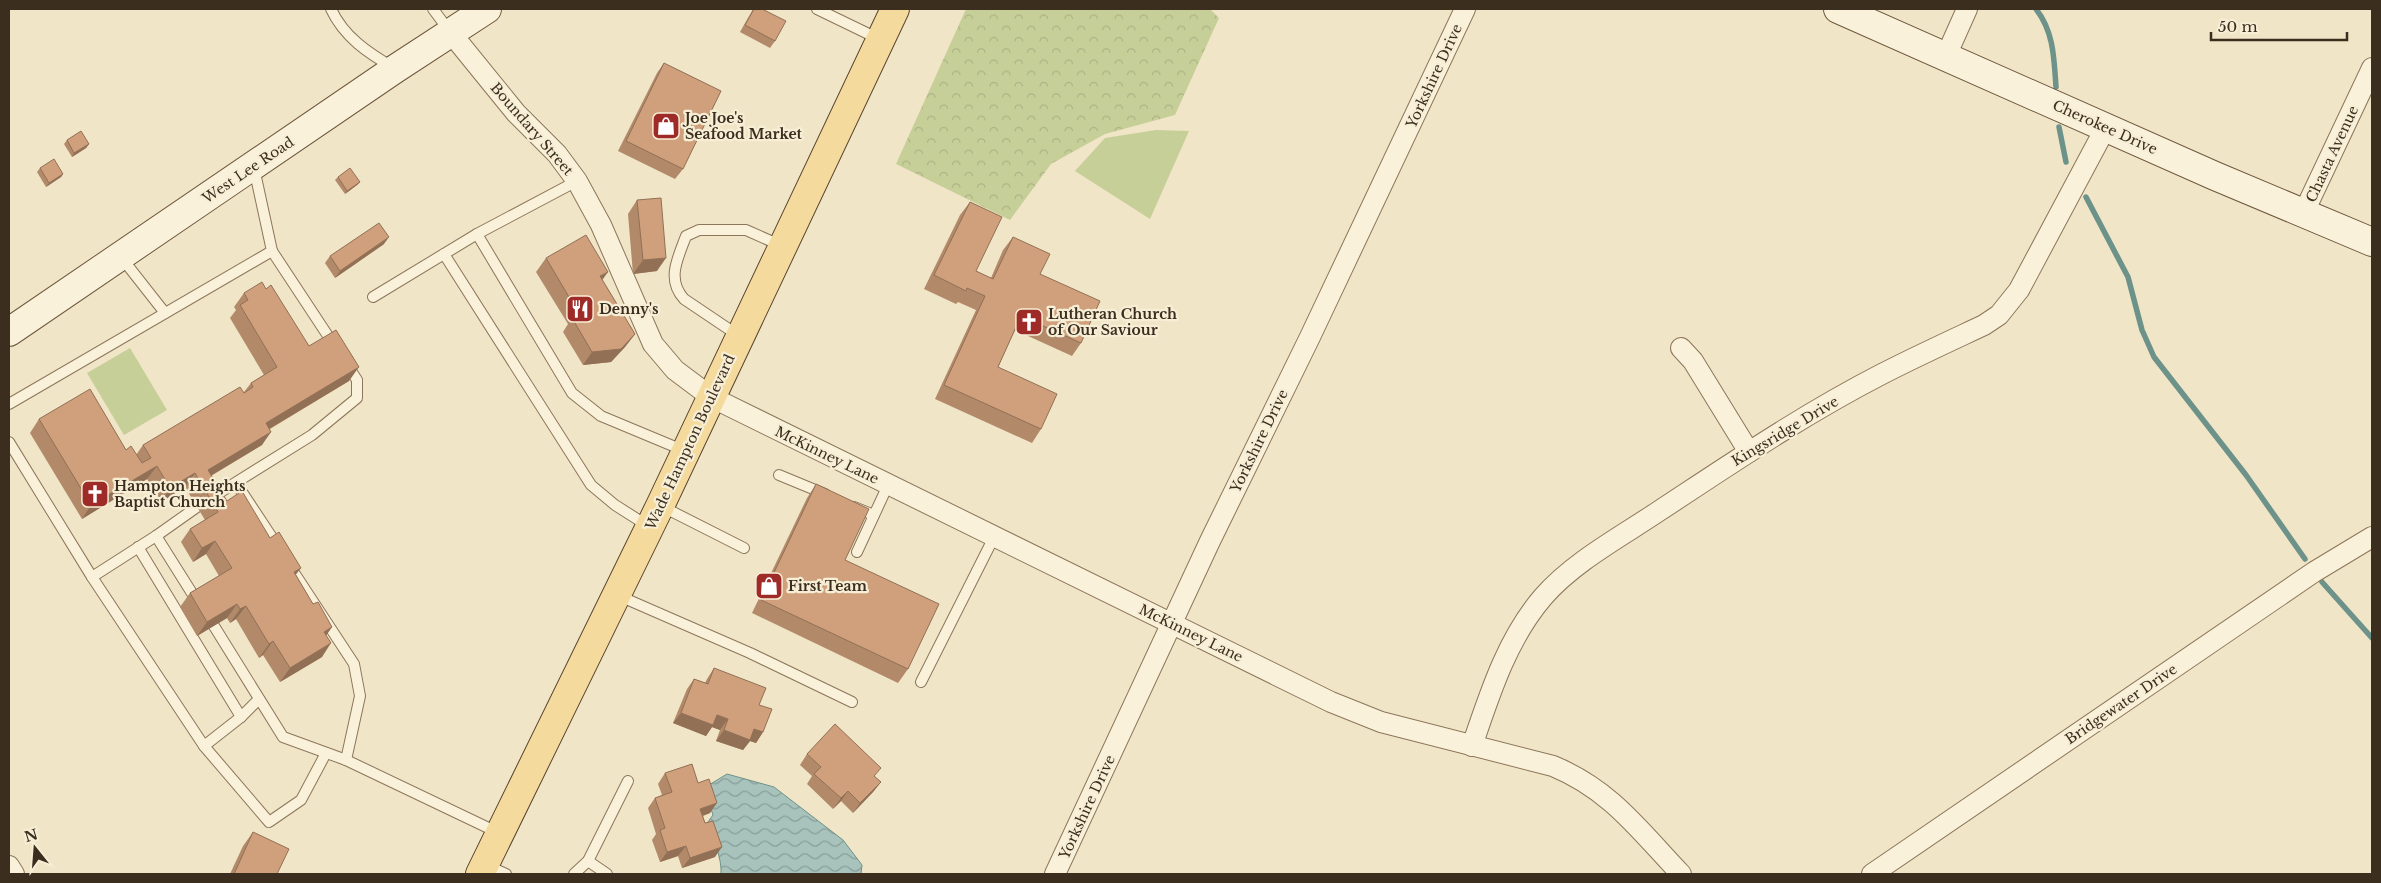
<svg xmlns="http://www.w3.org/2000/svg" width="2381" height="883" font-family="'Libre Baskerville',serif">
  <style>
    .forest { fill: url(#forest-crowns) }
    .park { fill: #c7cf99 }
    .water { fill: url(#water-waves); stroke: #6d928a }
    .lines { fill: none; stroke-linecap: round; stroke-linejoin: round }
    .stream { stroke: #6d928a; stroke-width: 5.5 }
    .lane-casing { stroke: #8c765b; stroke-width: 12 }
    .street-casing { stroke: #8c765b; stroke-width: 22 }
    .secondary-casing { stroke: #6e573e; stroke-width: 30 }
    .primary-casing { stroke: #5a442f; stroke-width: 30 }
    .lane { stroke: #faf1da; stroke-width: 10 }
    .street { stroke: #faf1da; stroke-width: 20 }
    .secondary { stroke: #faf1da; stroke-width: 28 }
    .primary { stroke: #f4db9d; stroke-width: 28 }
    .wall { fill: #b28a6a }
    .shaded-wall { fill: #917056 }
    .building { fill: #cfa07b; stroke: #917056 }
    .labels { text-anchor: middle; stroke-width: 4.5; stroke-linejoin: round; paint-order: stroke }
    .street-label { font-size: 14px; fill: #3c2e1f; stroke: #f7eed6 }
    .poi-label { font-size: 14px; font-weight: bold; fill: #3c2e1f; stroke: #f7eed6; text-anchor: start }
  </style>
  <defs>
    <pattern id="forest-crowns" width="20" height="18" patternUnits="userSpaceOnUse" patternTransform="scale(1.25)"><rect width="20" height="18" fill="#c7cf99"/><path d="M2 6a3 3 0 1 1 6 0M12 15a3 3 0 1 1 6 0" fill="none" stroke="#acb283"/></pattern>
    <pattern id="water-waves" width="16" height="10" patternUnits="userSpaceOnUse" patternTransform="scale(1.25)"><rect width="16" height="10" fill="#a7c3bc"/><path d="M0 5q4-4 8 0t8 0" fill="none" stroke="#899f98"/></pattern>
  </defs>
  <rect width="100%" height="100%" fill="#f0e5c6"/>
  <!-- forest -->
  <path class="forest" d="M966 9H1210L1219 18 1175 115 1105 134 1051 164 1010 220 896 164Z"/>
  <!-- park -->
  <g class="park">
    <path d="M1156 130 1189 131 1150 219 1075 171 1105 138Z"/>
    <path d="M130 348 167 410 124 435 87 373Z"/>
  </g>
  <!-- water -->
  <path class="water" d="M727 774 774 787 843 840 862 865 861 874H721C722 859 714 837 705 826L713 815 704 788Z"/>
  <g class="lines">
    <!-- stream -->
    <g class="stream">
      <path d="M2036 9C2054 32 2054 59 2056 87"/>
      <path d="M2059 127 2066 162"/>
      <path d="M2086 197 2128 277 2142 330 2154 357 2246 475 2305 559"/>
      <path d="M2322 582 2372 638"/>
    </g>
    <defs>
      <g id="lane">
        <path d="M331 9C344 37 368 53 394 68"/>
        <path d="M433 9 450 32"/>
        <path d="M817 9 879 39"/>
        <path d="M254 168 272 251 334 345"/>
        <path d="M477 234 572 393 601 416 685 451"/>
        <path d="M444 254 591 485 615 505 648 526"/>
        <path d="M121 257 165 313"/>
        <path d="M373 297 477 234 577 181"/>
        <path d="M739 336 684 299C666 279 678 258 686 236L699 230H746L782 246"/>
        <path d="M9 404 272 251"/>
        <path d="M9 442 92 577 204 746 269 822 301 800 326 753"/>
        <path d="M779 475 825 494"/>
        <path d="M236 483 279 548"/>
        <path d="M211 498 312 435 357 398V380L346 363"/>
        <path d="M661 506 744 548"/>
        <path d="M854 507 874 515"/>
        <path d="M156 536 195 598"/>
        <path d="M138 547 241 717"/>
        <path d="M857 552 888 485"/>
        <path d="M289 565 354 664 360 696 346 760"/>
        <path d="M92 577 156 536 197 507"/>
        <path d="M617 595 750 653 852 702"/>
        <path d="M214 626 283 737 346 760 499 833"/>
        <path d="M921 682 994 537"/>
        <path d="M204 746 241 717 259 699"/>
        <path d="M588 861 607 874"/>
        <path d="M486 865 506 874"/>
        <path d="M574 874 588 861 628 781"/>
      </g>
      <g id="street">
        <path d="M451 33 516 113 557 154 577 181 601 225 653 344 675 370 711 397 1331 702 1381 722 1553 766C1611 790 1639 830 1681 874"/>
        <path d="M1946 56 1967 9"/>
        <path d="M2304 212 2372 68"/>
        <path d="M1681 348 1693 361 1749 452"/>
        <path d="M1472 746C1490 693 1507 639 1543 597 1573 562 1622 536 1659 511 1732 463 1804 414 1882 374 1915 357 1950 341 1984 325L1999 315 2019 290 2106 127"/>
        <path d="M9 866 14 874"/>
        <path d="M1055 874 1210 541 1309 339 1465 9"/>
        <path d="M1872 874 2314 572 2372 537"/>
      </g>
      <g id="secondary">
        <path d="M1838 9 2215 176 2372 242"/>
        <path d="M9 332 395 69 487 9"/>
      </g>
      <path id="primary" d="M480 874 660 506 895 9"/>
    </defs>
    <!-- lane casing -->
    <use href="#lane" class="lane-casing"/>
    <!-- street casing -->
    <use href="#street" class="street-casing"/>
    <!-- secondary casing -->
    <use href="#secondary" class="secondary-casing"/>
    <!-- primary casing -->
    <use href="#primary" class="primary-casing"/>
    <!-- lane -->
    <use href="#lane" class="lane"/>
    <!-- street -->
    <use href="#street" class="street"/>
    <!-- secondary -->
    <use href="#secondary" class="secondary"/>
    <!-- primary -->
    <use href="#primary" class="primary"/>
  </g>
  <!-- wall -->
  <g class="wall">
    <path d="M753 9H762L775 41 770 48 740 32Z"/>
    <path d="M664 63 683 169 675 179 618 151 657 73Z"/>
    <path d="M67 140 89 144 86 148 72 157 64 144Z"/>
    <path d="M40 168 63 174 61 177 46 187 37 172Z"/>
    <path d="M338 177 360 182 357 185 345 194 335 180Z"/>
    <path d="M637 200 657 271 633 274 628 214Z"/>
    <path d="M970 202 976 271 991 278 1003 250 1013 237 1040 274 1081 343 1072 356 1015 330 998 367 1041 429 1032 443 935 399 976 310 958 302 956 304 924 289 960 215Z"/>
    <path d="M384 244 335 278 325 263 330 256Z"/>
    <path d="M546 258 602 280 635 334 625 347 611 362 583 365 563 332 568 324 536 272Z"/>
    <path d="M266 289 309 346 349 381 270 429 262 445 211 476 227 501 270 538 296 575 313 604 332 627 326 635 322 657 280 682 263 655 259 658 236 619 230 623 227 618 197 636 180 607 190 593 219 576 206 554 193 562 181 542 190 529 205 520 185 487 161 502 147 479 82 519 30 433 39 419 126 450 136 455 143 445 244 392 251 383 264 375 230 318 236 310 234 307 244 293Z"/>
    <path d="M816 484 845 560 908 669 898 683 752 613 807 498Z"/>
    <path d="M714 668 759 705 763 732 756 743 750 741 743 750 716 741 720 730 712 727 706 736 673 723 687 689 694 679 705 683 707 679Z"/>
    <path d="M807 754 875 777 881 782 873 792 853 813 841 801 833 809 807 784 812 776 800 765Z"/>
    <path d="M665 773 698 783 710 813 703 816 715 857 682 868 678 856 660 862 652 840 656 834 648 808 655 798 662 795 658 784Z"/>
    <path d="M253 832 277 874H230L243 846Z"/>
  </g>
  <!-- shaded-wall -->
  <g class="shaded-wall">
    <path d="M89 144 86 148 72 157 74 153Z"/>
    <path d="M63 174 61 177 46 187 49 183Z"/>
    <path d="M360 182 357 185 345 194 347 191Z"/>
    <path d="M389 237 384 244 335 278 340 271Z"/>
    <path d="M666 258 657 271 633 274 643 260Z"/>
    <path d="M608 272 598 286 600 276Z"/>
    <path d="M635 334 625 347 611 362 583 365 592 352Z"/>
    <path d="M359 367 349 381 257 436 266 423Z"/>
    <path d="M271 432 262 445 200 482 208 470Z"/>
    <path d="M157 466 147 479 82 519 91 505Z"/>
    <path d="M195 473 185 487 161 502 170 488Z"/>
    <path d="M215 541 206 554 193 562 202 548Z"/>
    <path d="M301 568 291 581 294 572Z"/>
    <path d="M237 604 227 618 197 636 207 622Z"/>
    <path d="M246 606 236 619 230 623 240 609Z"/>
    <path d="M332 627 323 640 324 632Z"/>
    <path d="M273 641 263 655 259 658 269 644Z"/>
    <path d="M331 643 322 657 280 682 290 668Z"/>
    <path d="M681 713 717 715 728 719 720 730 712 727 706 736 673 723Z"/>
    <path d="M754 729 763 732 756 743 750 741 743 750 716 741 724 730Z"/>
    <path d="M881 782 873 792 853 813 860 803Z"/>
    <path d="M848 791 841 801 833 809 841 798Z"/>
    <path d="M717 803 710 813 693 819 700 809Z"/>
    <path d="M686 846 678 856 660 862 667 852Z"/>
    <path d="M722 847 715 857 682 868 690 858Z"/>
  </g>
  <!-- building -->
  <g class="building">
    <path d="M754 9H762L786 21 775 41 745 25Z"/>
    <path d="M664 63 721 91 683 169 626 141Z"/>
    <path d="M81 131 89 144 74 153 67 140Z"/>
    <path d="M54 159 63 174 49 183 40 168Z"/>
    <path d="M350 168 360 182 347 191 338 177Z"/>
    <path d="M661 198 666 258 643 260 637 200Z"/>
    <path d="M970 202 1002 217 976 271 993 279 1013 237 1050 254 1040 274 1100 301 1081 343 1021 316 998 367 1057 394 1041 429 944 385 985 296 967 288 966 291 934 275Z"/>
    <path d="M379 223 389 237 340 271 330 256Z"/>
    <path d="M586 235 608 272 600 276 635 334 621 349 592 352 572 318 579 314 546 258Z"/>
    <path d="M262 282 266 289 271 285 309 346 336 330 359 367 266 423 271 432 208 470 227 501 242 491 270 538 279 532 301 568 294 572 313 604 318 602 332 627 324 632 331 643 290 668 273 641 269 644 246 606 240 609 237 604 207 622 190 593 232 568 215 541 202 548 190 529 218 512 195 473 170 488 157 466 91 505 39 419 90 389 126 450 131 446 142 463 151 458 143 445 240 387 244 393 253 387 251 383 277 367 240 305 248 300 244 293Z"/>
    <path d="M816 484 869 509 845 560 939 604 908 669 761 600Z"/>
    <path d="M714 668 766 688 759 705 772 709 763 732 754 729 750 740 724 730 728 719 717 715 713 725 681 713 694 679 708 684Z"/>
    <path d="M835 724 881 768 874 776 881 782 860 803 848 791 841 798 814 774 821 767 807 754Z"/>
    <path d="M692 764 698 783 709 779 717 803 700 809 705 823 713 821 722 847 690 858 686 846 667 852 660 830 665 828 655 798 672 792 665 773Z"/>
    <path d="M253 832 289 849 277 874H234Z"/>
  </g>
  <!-- icons -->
  <defs>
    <symbol id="shop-square" viewBox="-11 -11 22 22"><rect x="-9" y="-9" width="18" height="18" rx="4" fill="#9e2b28" stroke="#f7eed6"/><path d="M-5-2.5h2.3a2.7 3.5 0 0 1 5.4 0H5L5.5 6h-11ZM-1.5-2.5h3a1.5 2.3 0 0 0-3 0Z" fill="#fff"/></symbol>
    <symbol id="restaurant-square" viewBox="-11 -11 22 22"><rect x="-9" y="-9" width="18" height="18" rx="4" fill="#9e2b28" stroke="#f7eed6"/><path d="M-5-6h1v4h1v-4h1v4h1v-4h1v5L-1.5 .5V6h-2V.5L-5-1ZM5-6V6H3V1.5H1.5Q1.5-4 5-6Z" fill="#fff"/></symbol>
    <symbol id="church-square" viewBox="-11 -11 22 22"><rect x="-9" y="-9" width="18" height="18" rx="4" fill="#9e2b28" stroke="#f7eed6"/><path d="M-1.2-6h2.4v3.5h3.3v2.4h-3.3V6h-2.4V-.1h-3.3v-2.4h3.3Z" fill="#fff"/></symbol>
  </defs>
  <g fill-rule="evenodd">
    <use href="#shop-square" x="650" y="110" width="32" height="32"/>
    <use href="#restaurant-square" x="564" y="293" width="32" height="32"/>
    <use href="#church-square" x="1013" y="306" width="32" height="32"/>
    <use href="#church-square" x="79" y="478" width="32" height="32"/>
    <use href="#shop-square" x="753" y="570" width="32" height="32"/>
  </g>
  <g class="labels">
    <!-- street labels -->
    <g class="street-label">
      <text transform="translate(1434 76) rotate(-65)" y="5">Yorkshire Drive</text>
      <text transform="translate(2105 127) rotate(24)" y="5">Cherokee Drive</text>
      <text transform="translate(532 129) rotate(49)" y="5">Boundary Street</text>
      <text transform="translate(2332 154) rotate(-65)" y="5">Chasta Avenue</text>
      <text transform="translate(248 170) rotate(-34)" y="5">West Lee Road</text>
      <text transform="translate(1785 431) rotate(-31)" y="5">Kingsridge Drive</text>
      <text transform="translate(1259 441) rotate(-64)" y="5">Yorkshire Drive</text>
      <text transform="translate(690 442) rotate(-65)" y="5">Wade Hampton Boulevard</text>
      <text transform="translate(827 455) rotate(26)" y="5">McKinney Lane</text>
      <text transform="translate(1191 633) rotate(26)" y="5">McKinney Lane</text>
      <text transform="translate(2121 704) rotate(-34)" y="5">Bridgewater Drive</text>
      <text transform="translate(1087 807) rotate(-65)" y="5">Yorkshire Drive</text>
    </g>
    <!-- poi labels -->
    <g class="poi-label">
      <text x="685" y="123">Joe Joe's<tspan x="685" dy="16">Seafood Market</tspan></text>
      <text x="599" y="314">Denny's</text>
      <text x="1048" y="319">Lutheran Church<tspan x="1048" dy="16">of Our Saviour</tspan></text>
      <text x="114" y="491">Hampton Heights<tspan x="114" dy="16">Baptist Church</tspan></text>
      <text x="788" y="591">First Team</text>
    </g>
  </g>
  <!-- border -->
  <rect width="2381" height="883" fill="none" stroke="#3c2e1f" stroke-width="20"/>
  <!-- north arrow -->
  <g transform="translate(35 848) rotate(343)" stroke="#f7eed6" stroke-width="4" paint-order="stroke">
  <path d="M0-4L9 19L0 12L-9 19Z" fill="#3c2e1f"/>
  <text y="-8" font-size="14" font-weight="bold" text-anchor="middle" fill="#3c2e1f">N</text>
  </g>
  <!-- scale -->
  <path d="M2211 32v8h136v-8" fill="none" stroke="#3c2e1f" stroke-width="2.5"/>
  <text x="2218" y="32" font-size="15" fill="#3c2e1f" stroke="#f7eed6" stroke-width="4" paint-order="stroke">50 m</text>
</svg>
